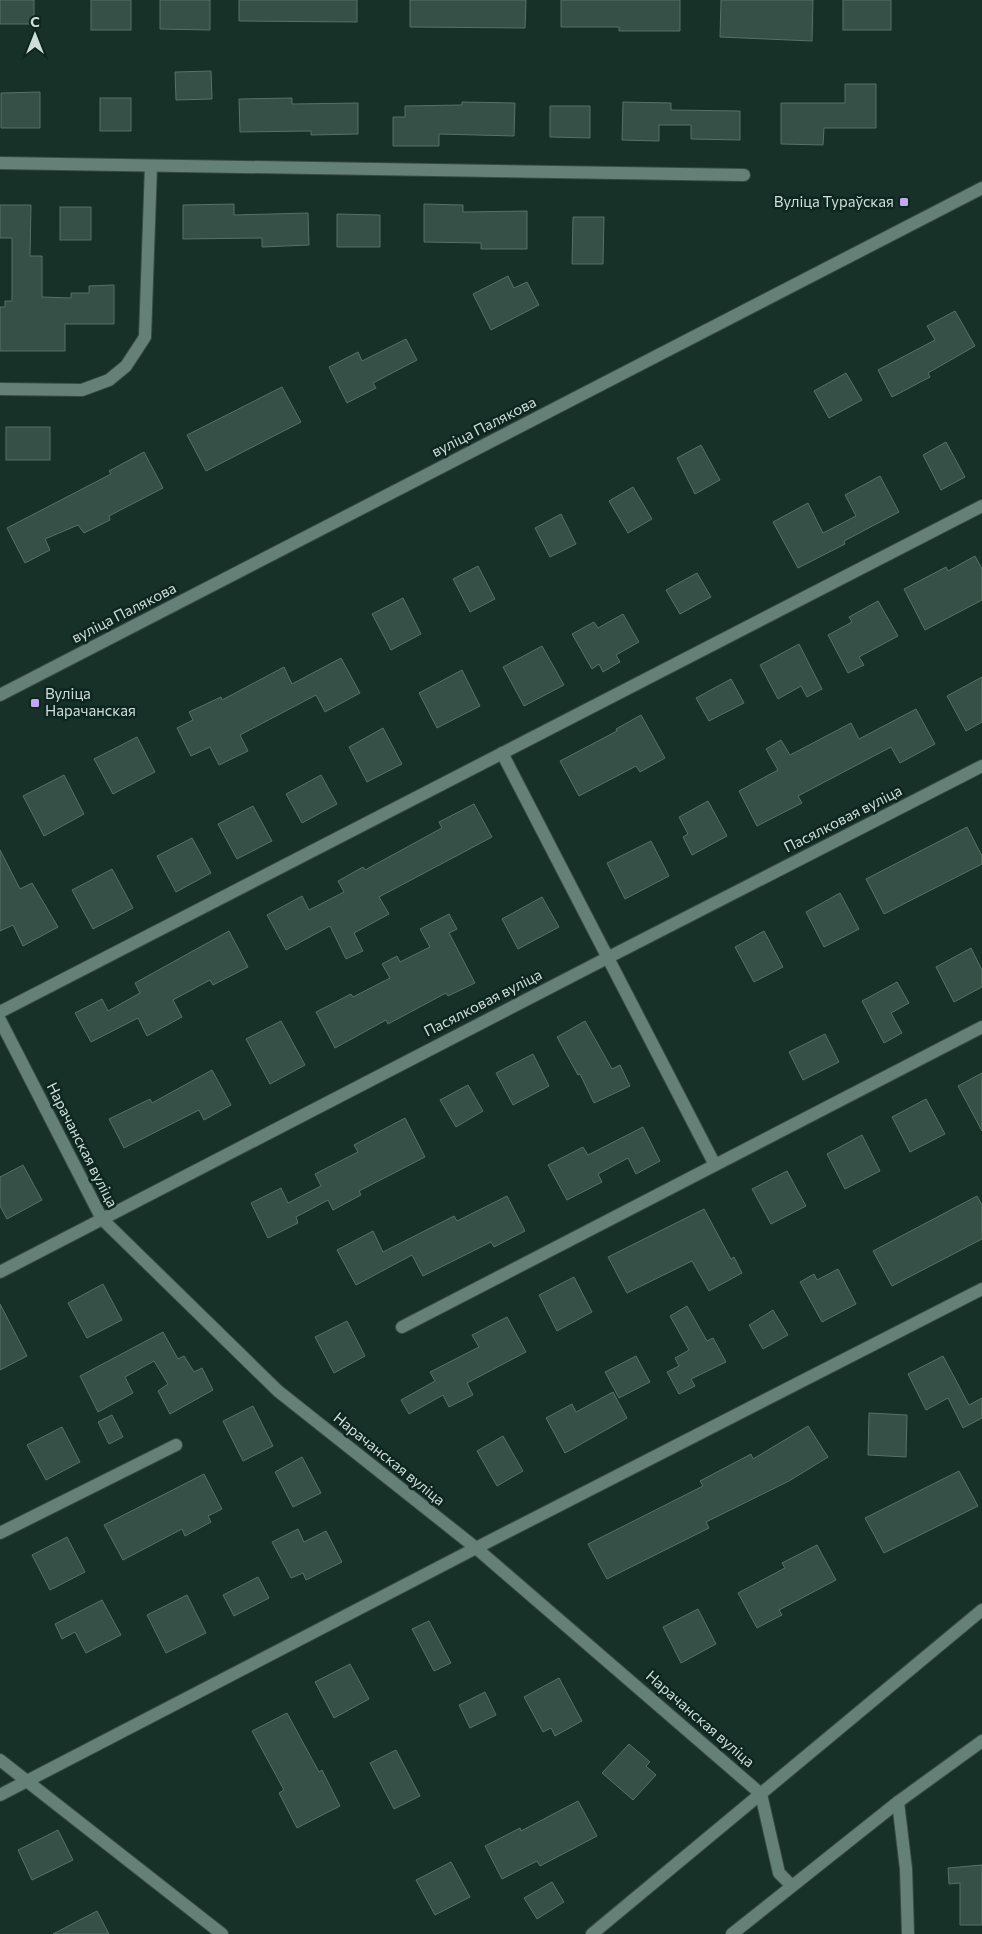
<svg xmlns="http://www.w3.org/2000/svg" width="982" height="1934" font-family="Commissioner,sans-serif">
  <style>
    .building { fill: #365047; stroke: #567167 }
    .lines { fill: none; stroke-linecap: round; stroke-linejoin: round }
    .minor-casing { stroke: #374b45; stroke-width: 14 }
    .minor { stroke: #658177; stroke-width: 12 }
    .poi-dot { fill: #c3a7f2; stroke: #0d261f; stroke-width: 2 }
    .labels { text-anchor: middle; stroke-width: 5; stroke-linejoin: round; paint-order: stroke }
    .poi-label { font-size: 15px; fill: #cfded8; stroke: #0d261f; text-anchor: end }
    .street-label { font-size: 15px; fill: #cfded8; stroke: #0d261f }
  </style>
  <rect width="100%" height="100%" fill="#173028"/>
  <!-- building -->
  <g class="building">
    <rect x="0" y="0" width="34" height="24"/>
    <rect x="91" y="0" width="40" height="30"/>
    <path d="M160 0H210V30L160 29Z"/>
    <path d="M239 0H357V22L239 21Z"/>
    <path d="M410 0H526L525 28 410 27Z"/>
    <path d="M561 0H680V31H619V27H561Z"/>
    <path d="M721 0H813L812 41 720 37Z"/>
    <rect x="843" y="0" width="48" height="30"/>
    <path d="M211 71 212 99 176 100 175 72Z"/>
    <path d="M845 84H876V128H824L823 145 781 144V103H845Z"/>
    <path d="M40 92V128H1V93Z"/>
    <rect x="100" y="98" width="31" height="33"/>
    <path d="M292 98V104L358 103V134L311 135V131L240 132 239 99Z"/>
    <path d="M462 102 515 103 514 136 439 134V146H393V117H405V106L462 105Z"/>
    <path d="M623 102 671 103V110L740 111V140L691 139V125H659V141L622 140Z"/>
    <path d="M550 106H590V138L550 137Z"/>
    <path d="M234 204V215L308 213 309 245 262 247V238L183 239V205Z"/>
    <path d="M424 204 463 205V212L527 211V249H481V243L424 242Z"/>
    <path d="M0 205H31L30 256H42V297L71 298V293H89V286L114 285V324H65V351H0V307H5V301H12V238H0Z"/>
    <rect x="60" y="207" width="31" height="33"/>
    <path d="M337 214 380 215V247H337Z"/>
    <path d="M573 217H604L603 264H572Z"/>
    <path d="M508 276 514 288 527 282 539 305 491 330 473 294Z"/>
    <path d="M955 311 975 346 928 373 930 377 892 397 878 370 935 340 927 326Z"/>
    <path d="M406 339 417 360 373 383 376 388 347 403 329 367 358 352 362 361Z"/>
    <path d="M846 373 862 400 829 418 814 391Z"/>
    <path d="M282 387 301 422 206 471 187 435Z"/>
    <rect x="6" y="427" width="44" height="33"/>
    <path d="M946 442 965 477 941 490 923 455Z"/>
    <path d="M701 445 720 480 695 494 677 458Z"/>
    <path d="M144 452 163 488 109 516 110 520 84 533 78 525 45 539 50 550 25 563 7 528 111 474 109 471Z"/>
    <path d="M880 476 899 512 844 541 845 544 798 568 773 522 808 503 823 533 856 516 845 495Z"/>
    <path d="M633 487 652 519 628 533 609 501Z"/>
    <path d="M561 514 576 544 550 557 535 528Z"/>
    <path d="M975 556 982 569V600L925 630 904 589 946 567 948 571Z"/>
    <path d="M478 566 495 599 470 612 453 579Z"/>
    <path d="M697 573 711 597 680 614 666 590Z"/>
    <path d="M403 598 421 634 391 650 372 614Z"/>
    <path d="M878 601 898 636 859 657 864 665 848 673 828 635 852 622 849 617Z"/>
    <path d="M623 614 639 642 616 655 620 662 603 672 599 664 592 669 572 634 594 622 598 628Z"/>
    <path d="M799 644 822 689 807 697 801 686 778 699 760 665Z"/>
    <path d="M542 646 564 685 524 706 503 667Z"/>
    <path d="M341 658 360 693 325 712 316 695 240 735 248 751 219 765 210 747 191 756 177 728 193 720 189 712 221 697 222 700 284 667 292 684Z"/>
    <path d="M462 670 480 706 437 728 419 693Z"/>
    <path d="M982 677V722L966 731 947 696Z"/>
    <path d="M731 679 744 703 709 721 696 698Z"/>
    <path d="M916 709 935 744 900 763 891 747 798 796 802 803 757 826 739 791 778 770 766 749 781 740 790 755 851 723 859 739Z"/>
    <path d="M641 715 665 758 640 772 636 766 579 796 560 761 617 731 616 729Z"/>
    <path d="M383 728 402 764 367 782 349 747Z"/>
    <path d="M137 737 155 772 113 794 94 759Z"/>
    <path d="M64 775 84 814 44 836 23 796Z"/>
    <path d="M321 775 337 804 302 823 286 794Z"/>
    <path d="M708 801 727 836 692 855 683 837 688 834 679 817Z"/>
    <path d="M474 804 492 837 379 897 389 914 354 933 363 951 346 959 330 926 286 950 267 915 302 896 309 910 344 892 338 881 363 867 365 870 442 828 439 822Z"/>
    <path d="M253 806 272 841 237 859 218 824Z"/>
    <path d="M967 827 982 856V864L884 914 866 879Z"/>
    <path d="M192 838 211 873 176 892 157 856Z"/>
    <path d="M651 841 669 876 625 899 607 863Z"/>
    <path d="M0 850 20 889 32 883 58 927 23 946 13 925 0 931Z"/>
    <path d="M112 869 133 908 93 929 72 890Z"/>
    <path d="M840 893 859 929 824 947 806 912Z"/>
    <path d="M542 897 559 927 518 949 502 919Z"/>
    <path d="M449 914 457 929 449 933 475 983 448 996 446 993 388 1024 386 1020 335 1048 316 1012 351 994 353 997 390 978 382 964 397 956 400 962 430 947 420 929Z"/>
    <path d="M229 931 248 967 213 985 210 980 173 1000 182 1017 147 1036 138 1018 91 1042 75 1013 102 999 108 1011 140 993 135 983Z"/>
    <path d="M764 931 783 967 754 982 735 947Z"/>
    <path d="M971 948 982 970V987L954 1002 936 967Z"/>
    <path d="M897 982 909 1003 891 1013 902 1033 884 1043 862 1001Z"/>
    <path d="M281 1021 305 1065 270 1084 246 1039Z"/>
    <path d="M585 1021 612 1069 620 1065 630 1086 594 1103 580 1074 578 1075 557 1037Z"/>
    <path d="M825 1034 839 1062 803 1080 789 1052Z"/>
    <path d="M533 1054 549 1086 513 1105 496 1073Z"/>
    <path d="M212 1070 231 1105 204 1120 199 1110 124 1148 109 1119 150 1099 152 1103Z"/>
    <path d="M982 1073V1131L958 1086Z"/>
    <path d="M468 1085 483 1111 456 1127 440 1100Z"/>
    <path d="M926 1099 945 1134 910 1152 892 1117Z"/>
    <path d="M405 1118 425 1157 359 1191 361 1195 333 1210 328 1200 296 1217 298 1223 268 1238 251 1203 281 1188 288 1203 321 1186 315 1174 358 1152 354 1145Z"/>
    <path d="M643 1127 660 1161 636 1174 628 1158 598 1174 602 1182 567 1200 548 1165 583 1147 588 1155Z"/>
    <path d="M862 1135 880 1171 845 1189 827 1154Z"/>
    <path d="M23 1165 42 1200 7 1219 0 1206V1177Z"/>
    <path d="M787 1171 806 1206 771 1224 752 1189Z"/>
    <path d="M507 1196 525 1231 494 1247 491 1242 423 1276 412 1255 356 1285 337 1250 373 1231 383 1252 454 1216 457 1221Z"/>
    <path d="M977 1196 982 1205V1239L892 1286 873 1251Z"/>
    <path d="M704 1209 731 1259 734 1257 742 1273 709 1291 692 1261 627 1293 608 1257Z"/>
    <path d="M838 1269 856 1304 822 1322 800 1282 814 1274 817 1280Z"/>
    <path d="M574 1277 592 1312 557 1331 539 1295Z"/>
    <path d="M103 1284 122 1320 87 1338 68 1303Z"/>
    <path d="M0 1304 27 1356 0 1370Z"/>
    <path d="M687 1306 707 1341 713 1338 726 1362 691 1379 695 1386 679 1394 667 1372 679 1366 675 1358 689 1350 670 1316Z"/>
    <path d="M773 1310 788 1335 763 1349 749 1325Z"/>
    <path d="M507 1317 526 1352 467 1383 473 1395 449 1407 443 1395 409 1414 401 1400 435 1381 430 1372 479 1347 472 1335Z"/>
    <path d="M347 1321 365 1356 334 1373 315 1337Z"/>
    <path d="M163 1332 178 1359 184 1356 194 1372 202 1368 213 1390 170 1414 158 1391 168 1384 154 1361 125 1377 133 1393 98 1412 80 1376Z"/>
    <path d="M636 1356 650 1382 619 1398 605 1372Z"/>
    <path d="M943 1356 969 1405 982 1398V1418L963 1428 948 1398 926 1410 908 1374Z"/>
    <path d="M613 1392 627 1418 565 1453 546 1418 572 1404 576 1412Z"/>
    <path d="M253 1406 273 1446 243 1461 223 1421Z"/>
    <path d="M869 1413 907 1415 906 1457 868 1455Z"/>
    <path d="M112 1415 123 1437 109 1444 98 1422Z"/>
    <path d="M808 1426 828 1457 789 1481 706 1522 709 1528 607 1579 588 1544 703 1486 700 1481 751 1454 753 1459Z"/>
    <path d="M62 1427 80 1462 46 1480 27 1445Z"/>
    <path d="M503 1436 523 1471 497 1486 477 1451Z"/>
    <path d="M302 1457 321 1493 293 1507 275 1472Z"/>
    <path d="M959 1471 978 1506 884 1553 865 1518Z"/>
    <path d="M204 1474 222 1509 208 1516 211 1522 185 1536 182 1529 123 1560 104 1525Z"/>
    <path d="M298 1529 304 1542 326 1531 342 1562 306 1580 303 1573 291 1578 272 1542Z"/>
    <path d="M67 1537 85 1572 50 1590 32 1555Z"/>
    <path d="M817 1545 836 1580 779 1610 782 1615 757 1628 738 1593 785 1568 782 1563Z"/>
    <path d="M258 1577 269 1598 234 1616 223 1595Z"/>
    <path d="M187 1595 206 1633 166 1653 147 1615Z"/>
    <path d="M102 1600 121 1635 86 1653 75 1632 62 1639 55 1624Z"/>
    <path d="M698 1609 716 1644 681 1663 663 1627Z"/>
    <path d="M429 1621 451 1663 434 1671 412 1629Z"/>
    <path d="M350 1664 369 1699 334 1718 315 1682Z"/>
    <path d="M559 1678 582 1721 555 1736 551 1728 543 1732 524 1697Z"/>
    <path d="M485 1692 496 1715 470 1728 459 1705Z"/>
    <path d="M287 1713 319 1772 322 1770 340 1806 297 1828 279 1793 284 1790 252 1731Z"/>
    <path d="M629 1744 650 1762 646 1766 656 1775 633 1800 602 1773Z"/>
    <path d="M396 1750 420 1796 394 1809 370 1763Z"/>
    <path d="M578 1801 597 1836 540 1866 537 1861 502 1879 485 1846 520 1828 521 1831Z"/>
    <path d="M58 1830 73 1860 32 1880 18 1850Z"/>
    <path d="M451 1862 470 1897 435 1915 416 1880Z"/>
    <path d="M982 1865V1925H960V1883L949 1884 948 1868Z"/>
    <path d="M552 1882 564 1902 537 1919 524 1898Z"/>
    <path d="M97 1911 109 1934H53Z"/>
  </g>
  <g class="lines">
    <defs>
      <g id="minor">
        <path d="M0 163 744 175"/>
        <path d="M0 389 82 390 109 380 126 366 145 337 151 166"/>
        <path d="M0 695 982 188"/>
        <path d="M502 753 715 1165"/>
        <path d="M0 1012 982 506"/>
        <path d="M0 1020 102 1219 278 1391 476 1548 761 1794 779 1873 791 1885"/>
        <path d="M0 1272 609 957 982 766"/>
        <path d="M402 1327 982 1027"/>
        <path d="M0 1533 176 1445"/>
        <path d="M0 1760 222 1934"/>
        <path d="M0 1795 476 1548 982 1289"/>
        <path d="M898 1802 906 1869 908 1934"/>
        <path d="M592 1934 982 1610"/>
        <path d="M732 1934 898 1802 982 1741"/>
      </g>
    </defs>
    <!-- minor casing -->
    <use href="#minor" class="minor-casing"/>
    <!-- minor -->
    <use href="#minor" class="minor"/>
  </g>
  <!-- markers -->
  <g class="poi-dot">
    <rect x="899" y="197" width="10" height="10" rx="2.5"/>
    <rect x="30" y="698" width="10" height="10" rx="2.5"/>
  </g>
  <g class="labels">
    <!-- poi labels -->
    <g class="poi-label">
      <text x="894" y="207">Вуліца Тураўская</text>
      <text x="45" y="699" text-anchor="start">Вуліца<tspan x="45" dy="17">Нарачанская</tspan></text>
    </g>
    <!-- street labels -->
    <g class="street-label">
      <text transform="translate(484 427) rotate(-27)" y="5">вуліца Палякова</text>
      <text transform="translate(124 613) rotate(-27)" y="5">вуліца Палякова</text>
      <text transform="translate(843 819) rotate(-27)" y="5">Пасялковая вуліца</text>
      <text transform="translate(483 1003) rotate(-27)" y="5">Пасялковая вуліца</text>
      <text transform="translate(82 1145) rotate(63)" y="5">Нарачанская вуліца</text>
      <text transform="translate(389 1459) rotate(39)" y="5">Нарачанская вуліца</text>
      <text transform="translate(700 1719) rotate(41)" y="5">Нарачанская вуліца</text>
    </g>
  </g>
  <!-- north arrow -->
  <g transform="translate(35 35)" stroke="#0d261f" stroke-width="4" paint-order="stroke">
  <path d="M0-4L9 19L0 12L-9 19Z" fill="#cfded8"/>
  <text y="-8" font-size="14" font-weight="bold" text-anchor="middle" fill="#cfded8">С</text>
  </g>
</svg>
